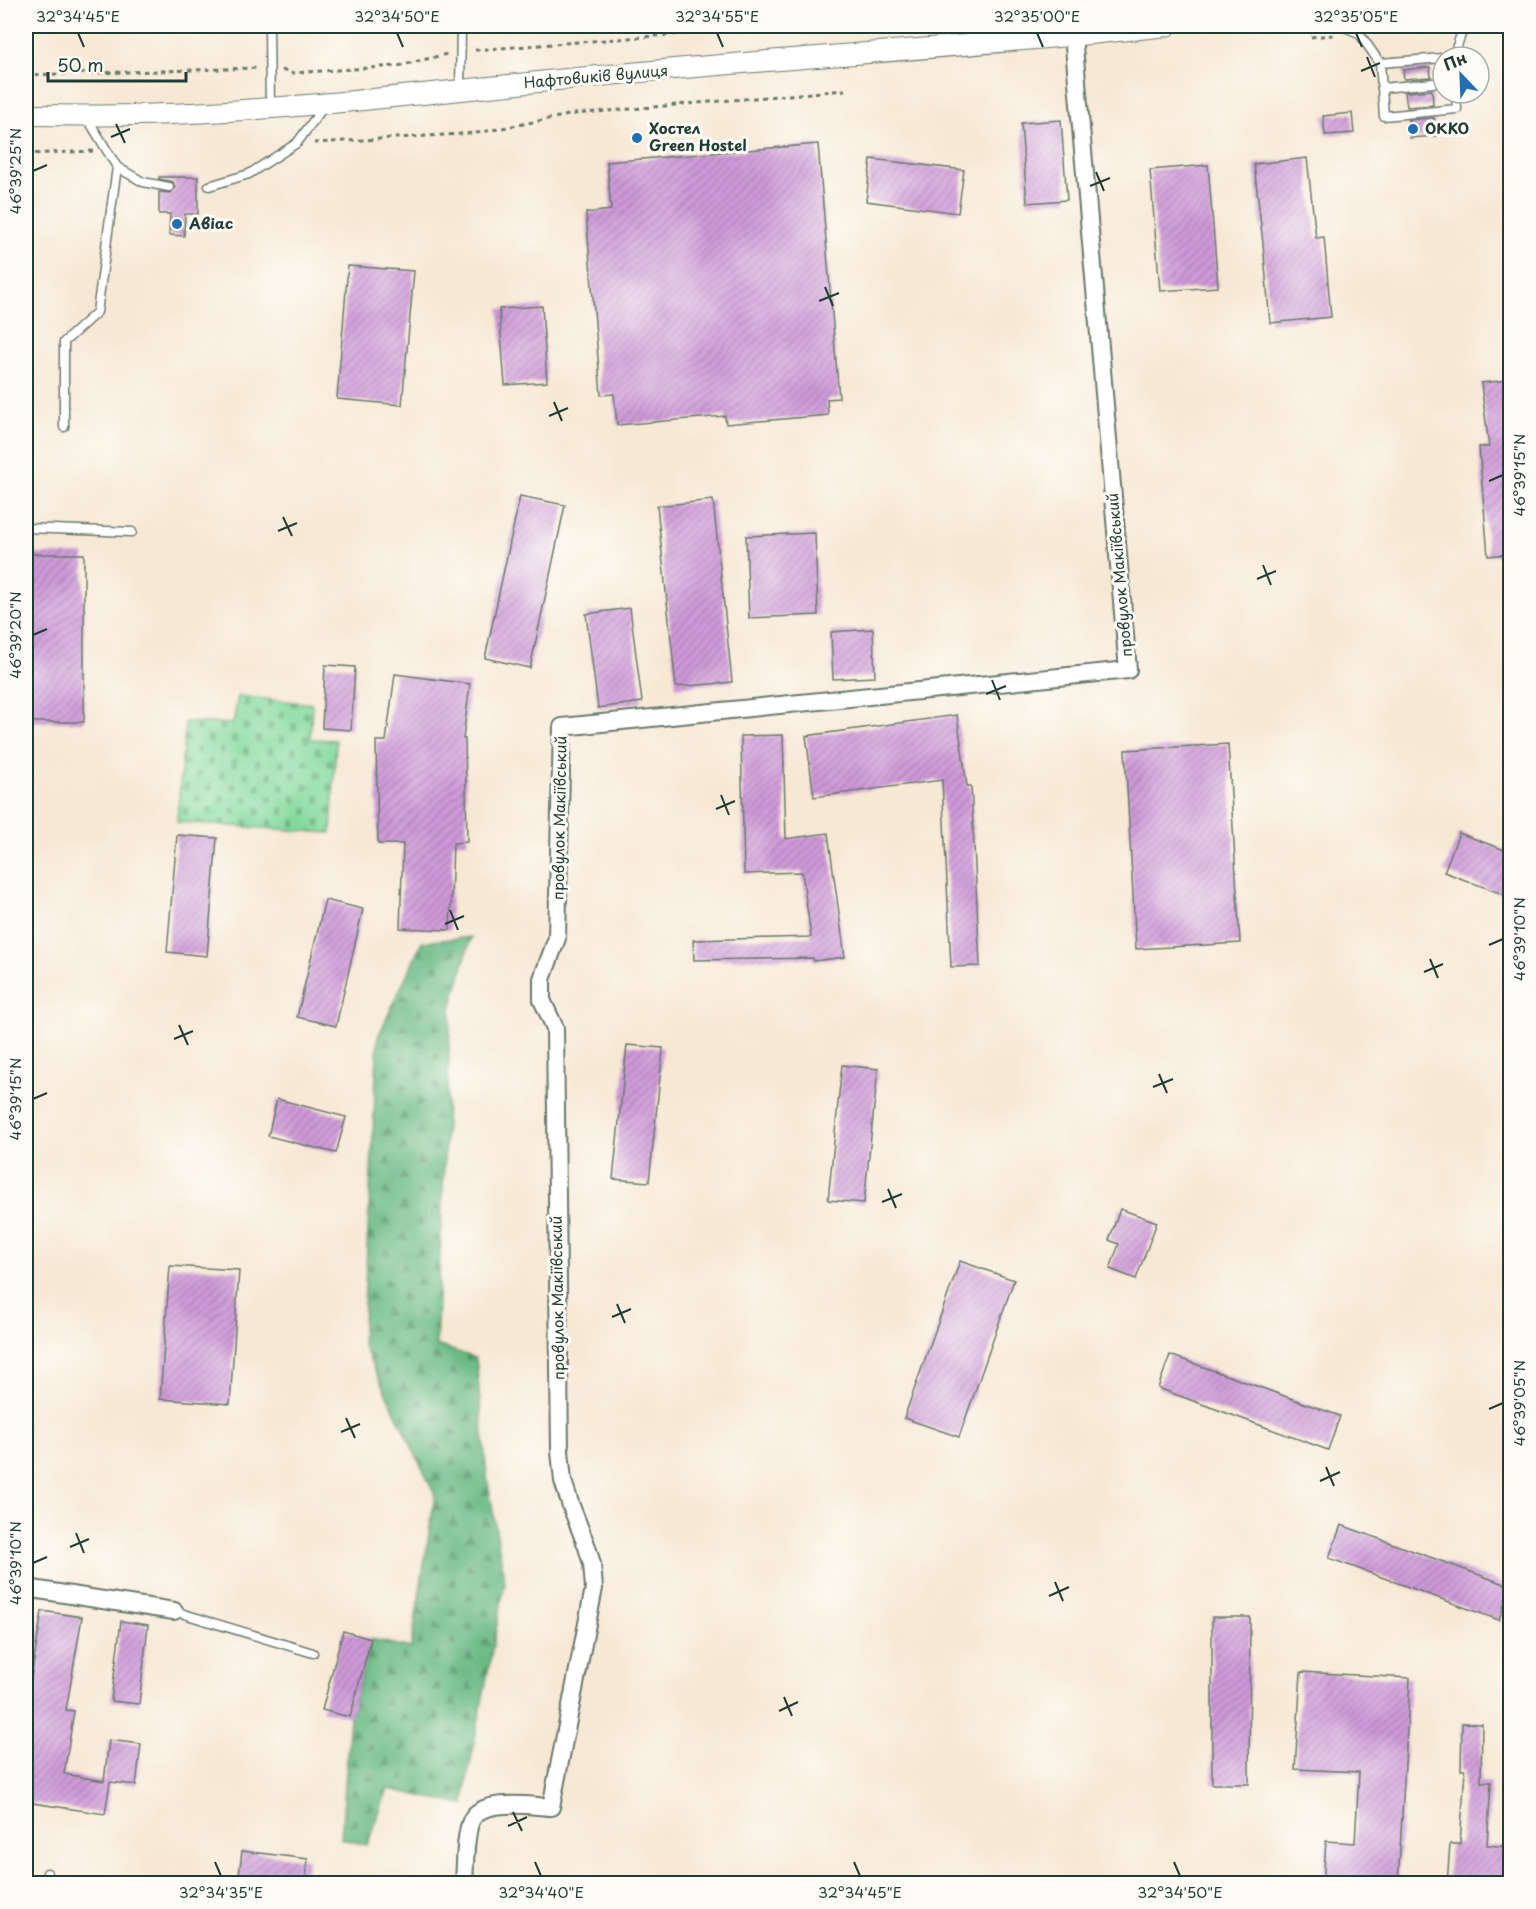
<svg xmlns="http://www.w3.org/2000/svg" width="1536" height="1909" font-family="'Playpen Sans',sans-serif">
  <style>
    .forest { fill: url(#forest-firs); stroke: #457c5c; stroke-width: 1.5 }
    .cemetery { fill: url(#cemetery-stones); stroke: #528c68; stroke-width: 1.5 }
    .building { fill: url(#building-hatch) }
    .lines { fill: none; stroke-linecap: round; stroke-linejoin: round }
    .service-casing { stroke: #6b796c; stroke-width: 11 }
    .minor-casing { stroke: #6b796c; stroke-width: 20 }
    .tertiary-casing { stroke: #6b796c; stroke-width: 22 }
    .path { stroke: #6b796c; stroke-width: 3; stroke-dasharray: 4.5 4.5; stroke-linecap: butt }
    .service { stroke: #fff; stroke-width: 8 }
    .minor { stroke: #fff; stroke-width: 16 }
    .tertiary { stroke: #fff; stroke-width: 20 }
    .ticks { fill: none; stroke: #1f3d34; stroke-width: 2 }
    .poi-dot { fill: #1f6fb2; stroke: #fdfcf7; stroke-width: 2 }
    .labels { text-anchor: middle; stroke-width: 6; stroke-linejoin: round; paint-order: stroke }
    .street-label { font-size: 15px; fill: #1f3d34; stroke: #fdfcf7 }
    .poi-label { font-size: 15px; font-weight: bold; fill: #1f3d34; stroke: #fdfcf7; text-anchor: start }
    .neatline { fill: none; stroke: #1f3d34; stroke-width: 2 }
    .ticks-label { font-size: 15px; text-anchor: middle; fill: #1f3d34 }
  </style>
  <defs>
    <pattern id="forest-firs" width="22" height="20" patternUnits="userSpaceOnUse" patternTransform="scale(1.5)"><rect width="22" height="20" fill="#6bba84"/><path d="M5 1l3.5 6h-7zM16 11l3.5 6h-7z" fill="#57986d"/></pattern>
    <pattern id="cemetery-stones" width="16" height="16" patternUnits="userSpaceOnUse" patternTransform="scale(1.5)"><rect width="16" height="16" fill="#84da9d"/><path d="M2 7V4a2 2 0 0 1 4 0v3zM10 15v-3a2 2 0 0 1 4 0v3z" fill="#6bb281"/></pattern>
    <pattern id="building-hatch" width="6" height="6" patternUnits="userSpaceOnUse" patternTransform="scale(1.5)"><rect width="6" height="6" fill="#cf9ad9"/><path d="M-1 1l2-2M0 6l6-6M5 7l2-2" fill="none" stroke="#a77fb1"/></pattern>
  </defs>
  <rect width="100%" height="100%" fill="#fdfcf7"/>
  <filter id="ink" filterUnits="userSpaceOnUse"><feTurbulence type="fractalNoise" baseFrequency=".0167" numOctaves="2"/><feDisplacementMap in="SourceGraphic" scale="12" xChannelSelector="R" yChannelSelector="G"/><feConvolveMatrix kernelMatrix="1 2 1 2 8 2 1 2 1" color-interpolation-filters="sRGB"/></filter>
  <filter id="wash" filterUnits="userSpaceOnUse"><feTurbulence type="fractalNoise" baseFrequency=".008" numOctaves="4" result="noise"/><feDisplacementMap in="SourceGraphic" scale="24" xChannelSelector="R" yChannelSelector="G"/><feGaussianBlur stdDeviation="1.35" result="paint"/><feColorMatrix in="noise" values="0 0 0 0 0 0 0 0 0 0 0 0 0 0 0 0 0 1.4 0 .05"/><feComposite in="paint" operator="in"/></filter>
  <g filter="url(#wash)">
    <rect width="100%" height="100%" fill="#f7e8d4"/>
    <!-- forest -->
    <path class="forest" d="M471 937 451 1009 436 1345 476 1358 487 1476 505 1583 465 1791 464 1805 388 1789 367 1845 341 1839 350 1717 371 1639 411 1648 435 1495 362 1343 378 1037 422 942Z"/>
    <!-- cemetery -->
    <path class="cemetery" d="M238 696 312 704 310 739 336 740 331 833 177 822 185 722 233 724Z"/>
    <g id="blocks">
      <!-- building -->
      <g class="building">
        <path d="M1430 67 1431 77 1404 79 1403 70Z"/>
        <path d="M1432 90 1433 105 1407 107 1405 92Z"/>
        <path d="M1352 113 1354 133 1325 135 1323 116Z"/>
        <path d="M1434 118 1436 136 1410 138 1408 120Z"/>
        <path d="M1061 120 1067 200 1027 203 1021 123Z"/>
        <path d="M818 144 839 398 827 399 828 415 726 424 725 416 617 425 614 394 601 395 586 213 611 210 607 162Z"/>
        <path d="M1307 158 1316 238 1324 237 1331 317 1270 323 1263 243 1254 164Z"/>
        <path d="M871 159 964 170 958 213 866 201Z"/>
        <path d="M1208 165 1218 287 1160 291 1150 170Z"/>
        <path d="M159 177H198V214H185L184 236 169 235 170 214H159V192L171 193 175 188 173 182 159 179Z"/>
        <path d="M348 266 414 271 402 405 337 399Z"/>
        <path d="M542 306 547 382 505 385 499 309Z"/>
        <path d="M1510 380V554L1488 556 1479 447H1489L1481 383Z"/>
        <path d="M520 496 565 505 530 668 485 658Z"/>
        <path d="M713 500 732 682 676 687 657 506Z"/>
        <path d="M815 533 818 615 749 618 746 536Z"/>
        <rect x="26" y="554" width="58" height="168"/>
        <path d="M630 608 642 702 598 708 586 614Z"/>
        <path d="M873 629 875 677 833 679 831 632Z"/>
        <path d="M325 665 355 667 351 730 322 728Z"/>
        <path d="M395 674 470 684 463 739H465L467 842 453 843 450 930 400 928 403 844H378L376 741H386Z"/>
        <path d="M957 715 967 786H971L980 966 951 967 942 780 814 797 806 736Z"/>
        <path d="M783 735 786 839 828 833 845 957 814 961 813 958 694 960 693 940 811 937 802 872 744 874 741 736Z"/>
        <path d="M1228 744 1240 943 1136 949 1125 750Z"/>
        <path d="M1459 833 1510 852V897L1444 872Z"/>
        <path d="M177 835 217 838 207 956 167 952Z"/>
        <path d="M325 900 363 909 336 1026 297 1017Z"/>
        <path d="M627 1045 663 1048 649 1182 613 1179Z"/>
        <path d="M842 1065 878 1069 864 1203 828 1200Z"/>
        <path d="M277 1099 346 1117 336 1153 268 1136Z"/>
        <path d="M1120 1209 1157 1222 1136 1279 1110 1269 1119 1244 1109 1240Z"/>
        <path d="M960 1261 1014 1280 959 1437 904 1418Z"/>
        <path d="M170 1266 239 1270 230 1404 160 1399Z"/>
        <path d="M1170 1355 1340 1416 1328 1450 1158 1388Z"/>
        <path d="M1341 1525 1510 1586 1499 1620 1329 1558Z"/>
        <path d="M42 1611 82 1617 66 1710 74 1711 64 1774 104 1781 109 1740 141 1744 136 1785 110 1782 105 1814 26 1802V1710Z"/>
        <path d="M1212 1617H1250L1249 1784H1212Z"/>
        <path d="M121 1621 148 1625 139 1704 111 1701Z"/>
        <path d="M343 1631 371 1639 350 1717 322 1710Z"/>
        <path d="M1301 1672 1410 1678 1398 1884H1323L1326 1841 1355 1843 1359 1772 1295 1769Z"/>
        <path d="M1462 1723 1482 1724 1481 1782H1491L1487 1845 1510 1847 1508 1884H1447L1450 1844H1460L1465 1770H1461Z"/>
        <path d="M242 1851 308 1859 305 1884H238Z"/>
      </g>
    </g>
  </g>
  <g filter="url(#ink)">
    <use href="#blocks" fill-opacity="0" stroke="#6b796c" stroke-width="1.5"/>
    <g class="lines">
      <defs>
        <g id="service">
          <path d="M269 26 270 108"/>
          <path d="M970 26 972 44"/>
          <path d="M1342 26 1359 33 1380 63 1443 58"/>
          <path d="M1453 57 1464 26"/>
          <path d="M1380 63 1382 88 1443 82"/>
          <path d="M1382 88 1384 116 1457 109 1456 93"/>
          <path d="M460 90 461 26"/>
          <path d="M86 116 117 167 143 182 169 187"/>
          <path d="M209 186 249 174 297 143 325 105"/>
          <path d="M64 427V342L97 312 117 167"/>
          <path d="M26 528 132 532"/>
          <path d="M174 1611 313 1653"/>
          <path d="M46 1884 47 1873"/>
        </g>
        <g id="minor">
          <path d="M26 1588 174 1611"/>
          <path d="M464 1884C465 1868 465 1831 472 1819 483 1798 531 1806 551 1807L594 1588 592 1564 587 1547 571 1506 563 1481 560 1451 555 1028 542 1000V979L557 938 562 727 1128 670 1073 35"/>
        </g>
        <path id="tertiary" d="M26 115C87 116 148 116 210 112 340 105 469 88 599 76 788 57 978 47 1167 26"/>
      </defs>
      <!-- service casing -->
      <use href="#service" class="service-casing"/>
      <!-- minor casing -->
      <use href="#minor" class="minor-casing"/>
      <!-- tertiary casing -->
      <use href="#tertiary" class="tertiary-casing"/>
      <!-- path -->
      <g class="path">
        <path d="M1373 32 1441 26"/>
        <path d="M1311 37 1333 35"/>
        <path d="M475 50 785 26"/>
        <path d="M282 70 292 73 398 66 447 54"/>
        <path d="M26 75 258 68"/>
        <path d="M314 143 477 133 574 114 845 90"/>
        <path d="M26 154 93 151"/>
      </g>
      <!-- service -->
      <use href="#service" class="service"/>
      <!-- minor -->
      <use href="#minor" class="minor"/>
      <!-- tertiary -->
      <use href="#tertiary" class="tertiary"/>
    </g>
  </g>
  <!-- ticks -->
  <path class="ticks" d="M78 33 84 47M397 33 403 47M717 33 723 47M1037 33 1043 47M1356 33 1362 47M1367 57 1375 77M1361 71 1380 63M116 124 125 143M111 137 130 129M33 171 47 165M1096 172 1104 191M1090 186 1110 178M825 287 833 306M819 301 839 293M554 402 562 421M549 416 568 408M1489 481 1503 475M283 517 292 536M278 531 297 523M1263 565 1271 585M1257 579 1276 571M33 635 47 629M992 680 1000 700M986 694 1006 686M721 795 729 815M716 809 735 801M450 910 458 930M445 924 464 916M1489 945 1503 939M1430 959 1438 978M1424 972 1443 964M179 1025 188 1045M174 1039 193 1031M1159 1074 1167 1093M1153 1087 1173 1079M33 1099 47 1093M888 1189 896 1208M882 1202 902 1194M617 1304 625 1323M612 1317 631 1309M1489 1409 1503 1403M346 1418 355 1438M341 1432 360 1424M1326 1467 1334 1486M1320 1481 1340 1472M76 1533 84 1553M70 1547 89 1539M33 1563 47 1557M1055 1582 1063 1601M1049 1596 1069 1587M784 1697 792 1716M779 1711 798 1702M513 1812 522 1831M508 1826 527 1817M215 1862 221 1876M535 1862 541 1876M854 1862 860 1876M1174 1862 1180 1876"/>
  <!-- markers -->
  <g class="poi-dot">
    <circle cx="1413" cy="129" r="6"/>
    <circle cx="637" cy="138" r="6"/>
    <circle cx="177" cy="224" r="6"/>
  </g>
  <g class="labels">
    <!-- street labels -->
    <g class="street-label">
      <text transform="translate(596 77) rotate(-5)" y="5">Нафтовиків вулиця</text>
      <text transform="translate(1120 575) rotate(-95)" y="5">провулок Макіївський</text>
      <text transform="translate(560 818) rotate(-89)" y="5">провулок Макіївський</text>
      <text transform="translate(558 1298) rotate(-91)" y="5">провулок Макіївський</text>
    </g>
    <!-- poi labels -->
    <g class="poi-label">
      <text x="649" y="134">Хостел<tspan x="649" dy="17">Green Hostel</tspan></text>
      <text x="1425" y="134">ОККО</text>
      <text x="189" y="229">Авіас</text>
    </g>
  </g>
  <!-- margin -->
  <rect width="1536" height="1909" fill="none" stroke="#fdfcf7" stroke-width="66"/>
  <!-- north arrow -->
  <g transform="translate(1461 75) rotate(337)"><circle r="28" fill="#fdfcf7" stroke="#a4b0a9" stroke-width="1.5"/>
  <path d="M0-4.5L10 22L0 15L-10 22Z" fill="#1f6fb2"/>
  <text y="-9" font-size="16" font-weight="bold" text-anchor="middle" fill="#1f3d34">Пн</text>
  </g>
  <!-- scale -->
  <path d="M48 72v9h138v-9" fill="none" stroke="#1f3d34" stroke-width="3"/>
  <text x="57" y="72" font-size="18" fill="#1f3d34" stroke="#fdfcf7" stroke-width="4.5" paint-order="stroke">50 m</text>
  <rect x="33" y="33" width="1470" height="1843" class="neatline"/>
  <g class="ticks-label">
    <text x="78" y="22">32°34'45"E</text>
    <text x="397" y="22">32°34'50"E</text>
    <text x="717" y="22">32°34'55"E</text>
    <text x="1037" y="22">32°35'00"E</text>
    <text x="1356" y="22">32°35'05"E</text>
    <text transform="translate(16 171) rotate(-90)" y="5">46°39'25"N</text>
    <text transform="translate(1520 475) rotate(-90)" y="5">46°39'15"N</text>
    <text transform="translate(16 635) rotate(-90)" y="5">46°39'20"N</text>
    <text transform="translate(1520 939) rotate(-90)" y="5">46°39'10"N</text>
    <text transform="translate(16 1099) rotate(-90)" y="5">46°39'15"N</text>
    <text transform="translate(1520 1403) rotate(-90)" y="5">46°39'05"N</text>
    <text transform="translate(16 1563) rotate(-90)" y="5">46°39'10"N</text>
    <text x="221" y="1898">32°34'35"E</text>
    <text x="541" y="1898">32°34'40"E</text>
    <text x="860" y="1898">32°34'45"E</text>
    <text x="1180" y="1898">32°34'50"E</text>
  </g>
</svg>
